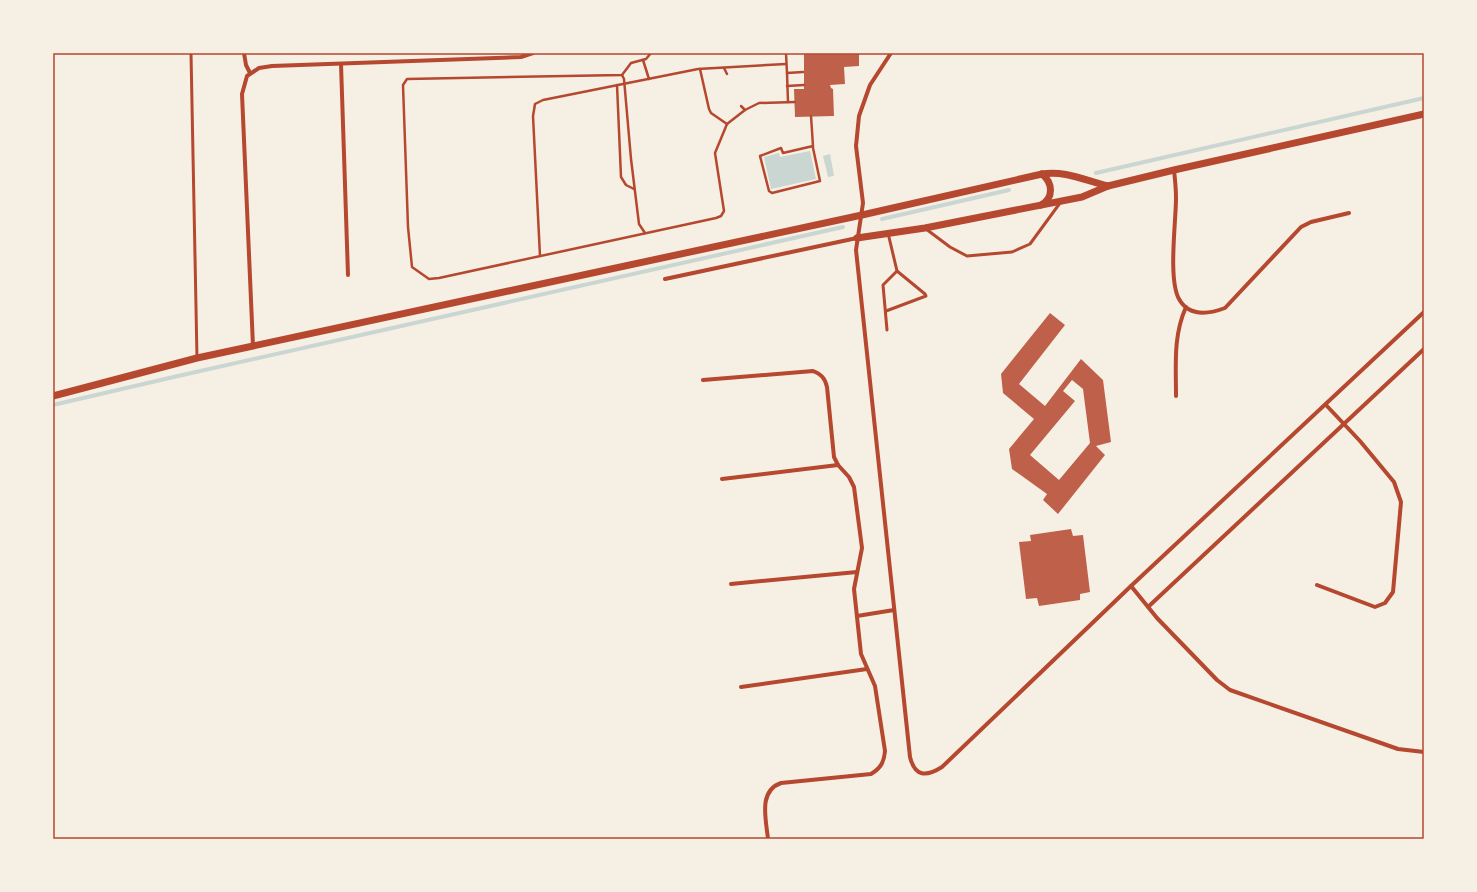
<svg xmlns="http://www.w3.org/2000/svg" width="1477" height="892" font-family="Roboto,sans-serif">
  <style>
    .water { fill: #c9d6d2 }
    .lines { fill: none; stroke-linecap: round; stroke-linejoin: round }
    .stream { stroke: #c9d6d2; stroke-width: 4 }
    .building { fill: #bf614a; fill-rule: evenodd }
    .path { stroke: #b5482f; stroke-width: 2.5 }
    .service { stroke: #b5482f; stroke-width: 3 }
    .minor { stroke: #b5482f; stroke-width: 4 }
    .tertiary { stroke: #b5482f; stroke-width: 7 }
    .neatline { fill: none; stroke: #b5482f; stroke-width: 1.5 }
  </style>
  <rect width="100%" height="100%" fill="#f6efe4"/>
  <!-- water -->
  <g class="water">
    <path d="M810 151 816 179 771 189 764 157 779 153 780 157Z"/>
    <path d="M830 154 834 176 828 177 823 156Z"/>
  </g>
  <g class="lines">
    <!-- stream -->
    <g class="stream">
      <path d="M1096 173 1424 98"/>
      <path d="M882 219 1009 190"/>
      <path d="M53 405 178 376 843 227"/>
    </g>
  </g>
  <!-- building -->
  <g class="building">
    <path d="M804 53H859V66L844 67 845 84 830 85 831 88 833 89 834 116 795 117 794 89H804Z"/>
    <path d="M1050 313 1065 325 1019 384 1045 406 1081 359 1103 380 1111 442 1096 446 1105 455 1058 514 1043 500 1047 494 1012 469 1009 449 1034 419 1003 393 1001 374ZM1072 380 1083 389 1090 443 1059 480 1030 455 1075 401 1063 391Z"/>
    <path d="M1071 529 1073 536 1083 535 1090 592 1080 594V600L1039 606 1037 598 1026 599 1019 542 1031 541 1030 535Z"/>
  </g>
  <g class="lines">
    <!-- path -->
    <g class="path">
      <path d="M651 53 646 59 631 63 622 75 407 79 403 85 408 227 412 267 429 279 439 278 716 218 721 216 724 211 715 153 727 124 745 110 759 103 795 102"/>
      <path d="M786 53 787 73 803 72"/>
      <path d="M643 60 649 79"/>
      <path d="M724 68 727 74"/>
      <path d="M700 69 709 109 711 113 727 124"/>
      <path d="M787 73 788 102"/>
      <path d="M622 75 624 79 631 159 639 224 645 233"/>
      <path d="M617 85 621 177 626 185 634 189"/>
      <path d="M787 86 804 85"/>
      <path d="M741 106 745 110"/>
      <path d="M811 116 813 146V148L820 181 772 193 769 191 760 156 781 148 783 153 813 146"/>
      <path d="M540 256 533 116 535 104 543 100 698 69 786 64"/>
    </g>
    <!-- service -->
    <g class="service">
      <path d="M191 53 197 358"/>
      <path d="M926 229 950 247 967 256 1012 252 1030 244 1060 203"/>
      <path d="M886 311 926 296 925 294 897 271"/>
      <path d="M887 330 883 285 897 271 888 233"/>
    </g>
    <!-- minor -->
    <g class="minor">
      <path d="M244 53 246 65 250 73"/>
      <path d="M891 53 870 85 859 116 856 146 863 203 856 250 910 757C915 777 926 777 942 767L1131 586"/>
      <path d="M341 64 348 275"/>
      <path d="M1174 170C1175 179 1176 188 1176 198 1176 222 1168 279 1179 299 1189 317 1209 314 1225 308L1301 227 1311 222 1349 213"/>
      <path d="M665 279 857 238"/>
      <path d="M1424 312 1131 586 1157 618 1217 680 1230 690 1398 749 1424 752"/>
      <path d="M253 346 242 94 247 76 259 68 272 66 521 57 533 53"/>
      <path d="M703 380 813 371C821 374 825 378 827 387L834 457 838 465 849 477 854 487 862 548 854 589 861 654 875 686 885 751C884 762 881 768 871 774L781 783C758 791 766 819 768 839"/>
      <path d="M1176 396C1176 365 1173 336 1186 307"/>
      <path d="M722 479 838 465"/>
      <path d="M731 584 857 572"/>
      <path d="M1317 585 1375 607 1385 603 1393 592 1401 502 1394 482 1360 441 1326 405"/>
      <path d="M1148 607 1424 349"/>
      <path d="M857 616 894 610"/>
      <path d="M741 687 867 669"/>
    </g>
    <!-- tertiary -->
    <g class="tertiary">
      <path d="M1041 205C1054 198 1053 183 1042 174"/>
      <path d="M857 238 925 228 1082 197 1108 186 1174 170 1424 114"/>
      <path d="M53 396 197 358 862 215 1042 174C1065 170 1086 181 1108 186"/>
    </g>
  </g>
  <!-- border -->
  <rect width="1477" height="892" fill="none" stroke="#f6efe4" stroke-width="108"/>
  <rect x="54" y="54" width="1369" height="784" class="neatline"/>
</svg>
